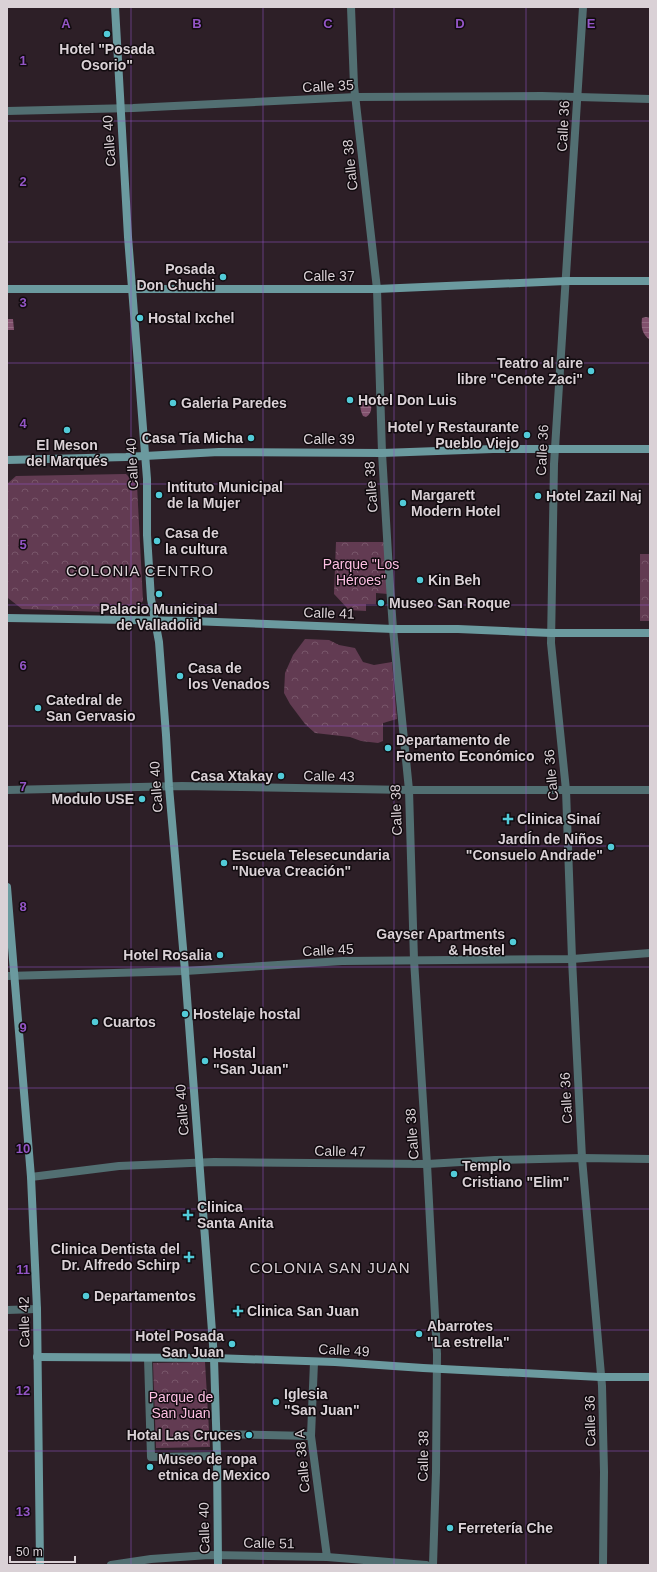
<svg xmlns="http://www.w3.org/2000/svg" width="657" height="1572" font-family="Arial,sans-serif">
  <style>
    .forest { fill: url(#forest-crowns) }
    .water { fill: url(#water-rules) }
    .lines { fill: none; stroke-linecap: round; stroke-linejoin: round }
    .street { stroke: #526f72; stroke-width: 8 }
    .secondary { stroke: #6b9a9f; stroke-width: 8 }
    .grid { fill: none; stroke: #9355c5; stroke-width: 1; stroke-opacity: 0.55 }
    .poi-dot { fill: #52cbd8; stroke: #110b0f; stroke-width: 1.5 }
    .labels { text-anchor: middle; stroke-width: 3; stroke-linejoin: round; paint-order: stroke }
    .poi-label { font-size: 14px; font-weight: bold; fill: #dad1d6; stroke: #110b0f; text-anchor: start }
    .street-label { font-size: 14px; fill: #dad1d6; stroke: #110b0f }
    .park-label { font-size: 14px; fill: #febfe3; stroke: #110b0f }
    .neighbourhood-label { font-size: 15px; letter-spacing: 1px; fill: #dad1d6; stroke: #110b0f }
    .grid-label { font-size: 13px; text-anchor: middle; font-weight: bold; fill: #9355c5; stroke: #110b0f; stroke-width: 3; stroke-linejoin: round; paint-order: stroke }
  </style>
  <defs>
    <pattern id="forest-crowns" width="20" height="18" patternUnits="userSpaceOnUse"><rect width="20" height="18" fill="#623b52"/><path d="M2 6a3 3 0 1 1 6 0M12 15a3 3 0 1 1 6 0" fill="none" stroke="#78566a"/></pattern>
    <pattern id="water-rules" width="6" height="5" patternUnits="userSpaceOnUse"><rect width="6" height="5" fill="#81516d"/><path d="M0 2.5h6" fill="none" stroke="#926981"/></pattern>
  </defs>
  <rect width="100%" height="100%" fill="#2d1f27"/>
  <!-- forest -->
  <g class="forest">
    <path d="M126 474 137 485 143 601 130 613 22 609 8 598 7 484 16 476Z"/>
    <path d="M336 542H386L388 594 376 593V604H366V611L349 610 334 594Z"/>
    <rect x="640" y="554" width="10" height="67"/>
    <path d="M305 639 329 640 339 645 355 648 363 662 374 665 392 662 397 719 383 723V741L378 743 361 741 350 737 315 733 305 724 290 704 284 693 285 673 293 655Z"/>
    <path d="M205 1362 210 1447 156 1448 153 1363Z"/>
  </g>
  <!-- water -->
  <g class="water">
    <path d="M646 317 650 318V340C642 334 641 328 642 318Z"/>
    <path d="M7 319H13L14 330H7Z"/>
    <path d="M363 398H366C373 403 373 413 366 417L363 416C360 410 359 404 363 398Z"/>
  </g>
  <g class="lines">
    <!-- street -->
    <g class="street">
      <path d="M351 7 354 86 377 289 382 453 389 571 393 629 409 790 414 960 427 1164 437 1354 436 1472 433 1565"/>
      <path d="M583 7 554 464 551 643 566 790 572 959 582 1158 602 1386 604 1472 603 1565"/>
      <path d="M7 111 133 108 356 97 542 96 650 99"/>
      <path d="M7 790 182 786 409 790H650"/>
      <path d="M7 976 185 971 342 961 572 959 650 953"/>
      <path d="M31 1177 119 1166 214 1162 427 1164 495 1160 582 1158 650 1159"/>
      <path d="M7 1310 37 1309"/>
      <path d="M148 1358 151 1457 217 1456"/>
      <path d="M314 1362 311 1436 327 1557"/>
      <path d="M216 1434 311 1436"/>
      <path d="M111 1565 151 1559 209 1555 327 1557 426 1565"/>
    </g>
    <!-- secondary -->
    <g class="secondary">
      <path d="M115 7 128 237 147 479V535L151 599 159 642 166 735 169 787 185 971 214 1358 217 1456 218 1565"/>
      <path d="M7 289H377L566 281H650"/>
      <path d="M7 460 126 457 219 452 382 453 493 449H650"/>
      <path d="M7 618 191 621 393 629H458L551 633H650"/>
      <path d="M7 887 31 1177 37 1309 40 1565"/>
      <path d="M37 1357 214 1358 335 1362 423 1368 600 1377H650"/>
    </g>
  </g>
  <!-- grid -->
  <path class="grid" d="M131 7V1565M263 7V1565M394 7V1565M526 7V1565M7 121H650M7 242H650M7 363H650M7 484H650M7 605H650M7 726H650M7 846H650M7 967H650M7 1088H650M7 1209H650M7 1330H650M7 1451H650"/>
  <!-- markers -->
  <g class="poi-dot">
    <circle cx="107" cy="34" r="4"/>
    <circle cx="223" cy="277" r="4"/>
    <circle cx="140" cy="318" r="4"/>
    <circle cx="591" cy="371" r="4"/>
    <circle cx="350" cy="400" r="4"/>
    <circle cx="173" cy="403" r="4"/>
    <circle cx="67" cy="430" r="4"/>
    <circle cx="527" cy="435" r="4"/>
    <circle cx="251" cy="438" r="4"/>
    <circle cx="159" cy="495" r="4"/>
    <circle cx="538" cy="496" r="4"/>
    <circle cx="403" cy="503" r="4"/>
    <circle cx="157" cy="541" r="4"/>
    <circle cx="420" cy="580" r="4"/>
    <circle cx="159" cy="594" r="4"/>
    <circle cx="381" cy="603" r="4"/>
    <circle cx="180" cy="676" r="4"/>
    <circle cx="38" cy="708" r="4"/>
    <circle cx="388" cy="748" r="4"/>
    <circle cx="281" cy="776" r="4"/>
    <circle cx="142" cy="799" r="4"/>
    <path d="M506 813h4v4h4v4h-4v4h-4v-4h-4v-4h4z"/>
    <circle cx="611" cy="847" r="4"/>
    <circle cx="224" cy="863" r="4"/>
    <circle cx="513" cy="942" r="4"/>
    <circle cx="220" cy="955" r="4"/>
    <circle cx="185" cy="1014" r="4"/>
    <circle cx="95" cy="1022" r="4"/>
    <circle cx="205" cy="1061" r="4"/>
    <circle cx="454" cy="1174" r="4"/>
    <path d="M186 1209h4v4h4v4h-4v4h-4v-4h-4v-4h4z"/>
    <path d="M187 1251h4v4h4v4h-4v4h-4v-4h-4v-4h4z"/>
    <circle cx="86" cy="1296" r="4"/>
    <path d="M236 1305h4v4h4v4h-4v4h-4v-4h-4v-4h4z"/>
    <circle cx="419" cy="1334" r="4"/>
    <circle cx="232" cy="1344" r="4"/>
    <circle cx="276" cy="1402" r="4"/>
    <circle cx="249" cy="1435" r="4"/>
    <circle cx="150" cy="1467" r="4"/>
    <circle cx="450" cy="1528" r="4"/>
  </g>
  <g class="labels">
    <!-- poi labels -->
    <g class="poi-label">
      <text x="107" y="54" text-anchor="middle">Hotel "Posada<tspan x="107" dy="16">Osorio"</tspan></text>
      <text x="215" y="274" text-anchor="end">Posada<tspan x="215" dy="16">Don Chuchi</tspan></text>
      <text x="148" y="323">Hostal Ixchel</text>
      <text x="583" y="368" text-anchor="end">Teatro al aire<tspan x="583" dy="16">libre "Cenote Zaci"</tspan></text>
      <text x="358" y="405">Hotel Don Luis</text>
      <text x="181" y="408">Galeria Paredes</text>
      <text x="519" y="432" text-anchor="end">Hotel y Restaurante<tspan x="519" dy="16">Pueblo Viejo</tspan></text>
      <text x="243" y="443" text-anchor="end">Casa Tía Micha</text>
      <text x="67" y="450" text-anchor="middle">El Meson<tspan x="67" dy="16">del Marqués</tspan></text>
      <text x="167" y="492">Intituto Municipal<tspan x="167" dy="16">de la Mujer</tspan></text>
      <text x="411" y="500">Margarett<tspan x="411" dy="16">Modern Hotel</tspan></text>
      <text x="546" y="501">Hotel Zazil Naj</text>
      <text x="165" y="538">Casa de<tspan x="165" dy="16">la cultura</tspan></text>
      <text x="428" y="585">Kin Beh</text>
      <text x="389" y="608">Museo San Roque</text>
      <text x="159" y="614" text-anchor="middle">Palacio Municipal<tspan x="159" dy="16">de Valladolid</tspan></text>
      <text x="188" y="673">Casa de<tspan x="188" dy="16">los Venados</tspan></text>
      <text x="46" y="705">Catedral de<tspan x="46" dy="16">San Gervasio</tspan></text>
      <text x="396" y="745">Departamento de<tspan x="396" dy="16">Fomento Económico</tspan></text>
      <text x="273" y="781" text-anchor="end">Casa Xtakay</text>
      <text x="134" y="804" text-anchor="end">Modulo USE</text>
      <text x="517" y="824">Clinica Sinaí</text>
      <text x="603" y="844" text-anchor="end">JardÍn de Niños<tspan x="603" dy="16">"Consuelo Andrade"</tspan></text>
      <text x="232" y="860">Escuela Telesecundaria<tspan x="232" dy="16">"Nueva Creación"</tspan></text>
      <text x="505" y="939" text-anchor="end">Gayser Apartments<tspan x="505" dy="16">&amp; Hostel</tspan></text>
      <text x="212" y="960" text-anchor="end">Hotel Rosalia</text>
      <text x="193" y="1019">Hostelaje hostal</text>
      <text x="103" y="1027">Cuartos</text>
      <text x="213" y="1058">Hostal<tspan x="213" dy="16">"San Juan"</tspan></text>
      <text x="462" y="1171">Templo<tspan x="462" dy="16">Cristiano "Elim"</tspan></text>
      <text x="197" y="1212">Clinica<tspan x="197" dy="16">Santa Anita</tspan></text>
      <text x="180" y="1254" text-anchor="end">Clinica Dentista del<tspan x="180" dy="16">Dr. Alfredo Schirp</tspan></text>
      <text x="94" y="1301">Departamentos</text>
      <text x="247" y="1316">Clinica San Juan</text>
      <text x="427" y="1331">Abarrotes<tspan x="427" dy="16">"La estrella"</tspan></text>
      <text x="224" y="1341" text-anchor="end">Hotel Posada<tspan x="224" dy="16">San Juan</tspan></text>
      <text x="284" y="1399">Iglesia<tspan x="284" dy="16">"San Juan"</tspan></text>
      <text x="241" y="1440" text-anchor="end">Hotal Las Cruces</text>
      <text x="158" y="1464">Museo de ropa<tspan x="158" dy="16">etnica de Mexico</tspan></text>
      <text x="458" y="1533">Ferretería Che</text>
    </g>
    <!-- street labels -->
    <g class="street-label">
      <text transform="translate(328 86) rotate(-3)" y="5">Calle 35</text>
      <text transform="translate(563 126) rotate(-87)" y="5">Calle 36</text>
      <text transform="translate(109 141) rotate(-94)" y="5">Calle 40</text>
      <text transform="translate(350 165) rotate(-96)" y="5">Calle 38</text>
      <text x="329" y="281">Calle 37</text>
      <text x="329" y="444">Calle 39</text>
      <text transform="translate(542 450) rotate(-87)" y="5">Calle 36</text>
      <text transform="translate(132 464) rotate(-93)" y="5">Calle 40</text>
      <text transform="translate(371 487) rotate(-94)" y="5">Calle 38</text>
      <text transform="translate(329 613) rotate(2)" y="5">Calle 41</text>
      <text transform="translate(551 775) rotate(-95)" y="5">Calle 36</text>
      <text transform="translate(329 776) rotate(1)" y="5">Calle 43</text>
      <text transform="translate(156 787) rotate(-94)" y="5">Calle 40</text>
      <text transform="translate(396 810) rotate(-92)" y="5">Calle 38</text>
      <text transform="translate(328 950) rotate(-3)" y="5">Calle 45</text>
      <text transform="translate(566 1098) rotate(-93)" y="5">Calle 36</text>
      <text transform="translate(182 1110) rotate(-94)" y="5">Calle 40</text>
      <text transform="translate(412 1134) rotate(-94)" y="5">Calle 38</text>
      <text transform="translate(340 1151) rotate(1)" y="5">Calle 47</text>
      <text transform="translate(24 1322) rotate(-91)" y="5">Calle 42</text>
      <text transform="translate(344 1350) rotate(3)" y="5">Calle 49</text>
      <text transform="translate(590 1421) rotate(-91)" y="5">Calle 36</text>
      <text transform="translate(423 1456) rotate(-89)" y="5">Calle 38</text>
      <text transform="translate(302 1461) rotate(-95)" y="5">Calle 38 A</text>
      <text transform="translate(204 1528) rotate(-91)" y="5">Calle 40</text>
      <text transform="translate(269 1543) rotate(1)" y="5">Calle 51</text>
    </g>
    <!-- park labels -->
    <g class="park-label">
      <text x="361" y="569">Parque "Los<tspan x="361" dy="16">Héroes"</tspan></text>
      <text x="181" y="1402">Parque de<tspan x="181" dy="16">San Juan</tspan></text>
    </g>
    <!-- neighbourhood labels -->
    <g class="neighbourhood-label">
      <text x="140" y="576">COLONIA CENTRO</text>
      <text x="330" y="1273">COLONIA SAN JUAN</text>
    </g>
  </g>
  <g class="grid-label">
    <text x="66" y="28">A</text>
    <text x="197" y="28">B</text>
    <text x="328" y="28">C</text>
    <text x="460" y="28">D</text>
    <text x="591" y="28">E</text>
    <text x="23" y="65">1</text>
    <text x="23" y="186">2</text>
    <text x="23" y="307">3</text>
    <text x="23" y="428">4</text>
    <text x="23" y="549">5</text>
    <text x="23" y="670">6</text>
    <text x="23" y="791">7</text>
    <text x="23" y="911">8</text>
    <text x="23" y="1032">9</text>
    <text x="23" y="1153">10</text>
    <text x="23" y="1274">11</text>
    <text x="23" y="1395">12</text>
    <text x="23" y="1516">13</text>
  </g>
  <!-- border -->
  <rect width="657" height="1572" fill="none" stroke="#dad1d6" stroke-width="16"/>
  <!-- scale -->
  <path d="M10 1556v6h65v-6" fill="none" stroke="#dad1d6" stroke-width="2"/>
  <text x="16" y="1556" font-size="12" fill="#dad1d6" stroke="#110b0f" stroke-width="3" paint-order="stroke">50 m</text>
</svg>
